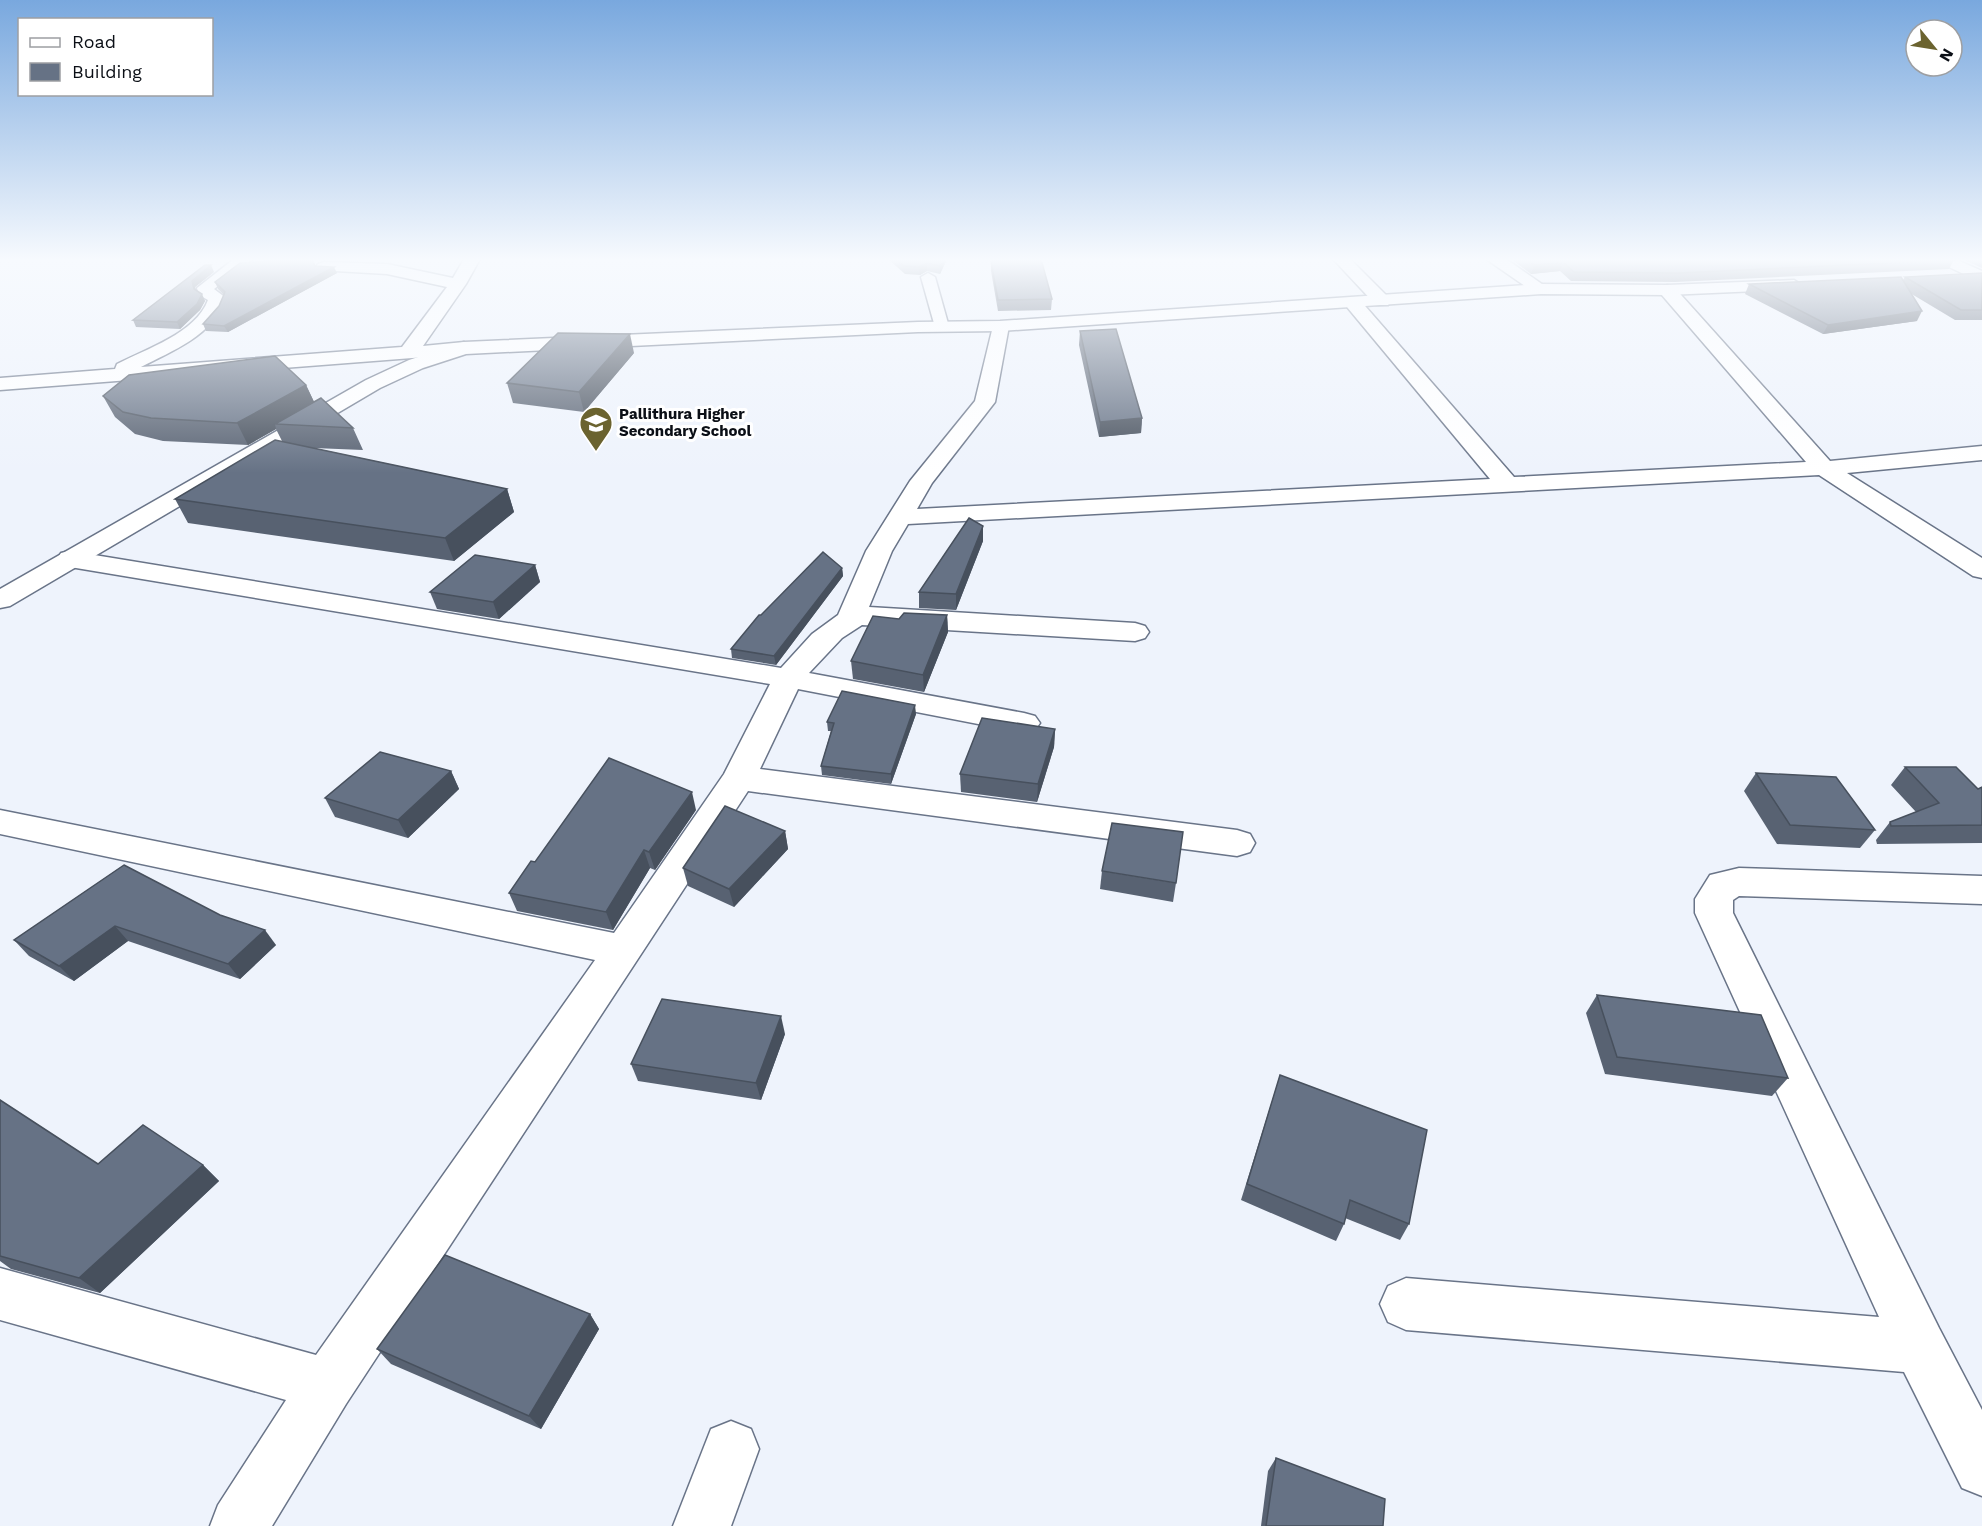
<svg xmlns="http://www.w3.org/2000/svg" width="1982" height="1526" font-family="'Work Sans',sans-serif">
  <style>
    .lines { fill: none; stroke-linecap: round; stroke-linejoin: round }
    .service-casing { stroke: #697488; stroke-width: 3 }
    .minor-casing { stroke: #697488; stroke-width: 3 }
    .secondary-casing { stroke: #697488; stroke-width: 3 }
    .service { fill: #fff; fill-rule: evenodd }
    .minor { fill: #fff; fill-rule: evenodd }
    .secondary { fill: #fff; fill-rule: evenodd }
    .wall { fill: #586272 }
    .shaded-wall { fill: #47505d }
    .building { fill: #667285; stroke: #47505d; stroke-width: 1.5 }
    .labels { text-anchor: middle; stroke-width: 6; stroke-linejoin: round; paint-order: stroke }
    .far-poi-label { font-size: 15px; font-weight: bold; fill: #0b0f16; stroke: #fff; text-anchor: start }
  </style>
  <rect width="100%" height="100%" fill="#eef3fc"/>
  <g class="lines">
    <defs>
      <path id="service" d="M928 273 935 277 949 327 947 330 942 331 935 327 921 277Z"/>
      <g id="minor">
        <path d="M234 259H253L214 289 226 298C214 335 172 351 141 367L402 347 447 287 387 274 318 270 316 267 318 264 324 262 387 264 453 278 464 259H480L466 284 423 346 464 342 473 348 464 354 0 390V378L115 369 117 364C146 349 196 333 208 300L199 295 197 288Z"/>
        <path d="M1333 259H1350L1388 297 1391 301 1388 305H1376Z"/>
        <path d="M1486 259H1506L1549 289 1547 293H1535Z"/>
        <path d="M1932 259H1955L1982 271V279L1972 278Z"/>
        <path d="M1667 285 1673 286 1830 461 1982 446V460L1847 473 1982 558V578L1973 576 1819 475 908 524 892 551 869 607 1135 623 1145 626 1149 632 1145 638 1135 641 862 625 842 638 809 673 1024 713 1035 716 1040 723 1035 730 1024 733 798 689 760 769 1237 830 1250 834 1255 843 1250 852 1237 856 748 791 346 1404 272 1526H210L218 1505 286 1400 0 1320V1268L316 1355 595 960 0 834V810L614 933 724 774 770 684 70 567 61 565 57 559 61 553 70 551 781 668 812 634 838 615 866 551 910 481 975 401 994 322H1006L1009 326 995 402 932 483 917 509 1490 479 1347 307 1344 303 1347 299H1359L1514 477 1806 462 1661 294 1659 290Z"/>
        <path d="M1739 868 1982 876V904L1739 896 1733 900V913L1939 1328 1982 1410V1496L1962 1488 1904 1372 1406 1330 1388 1322 1380 1304 1388 1286 1406 1278 1879 1317 1695 913V899L1710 875Z"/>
        <path d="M731 1421 751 1429 759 1449 731 1526H673L711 1429Z"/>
      </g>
      <path id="secondary" d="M1794 280 1802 285 1800 289 1667 295 1541 294 1000 331 918 332 466 354 423 368 380 388 10 606 0 608V589L366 380 409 360 464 342 918 322 1000 321 1541 284 1667 285Z"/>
    </defs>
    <!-- service casing -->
    <use href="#service" class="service-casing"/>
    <!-- minor casing -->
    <use href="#minor" class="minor-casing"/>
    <!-- secondary casing -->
    <use href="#secondary" class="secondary-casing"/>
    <!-- service -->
    <use href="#service" class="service"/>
    <!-- minor -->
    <use href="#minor" class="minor"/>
    <!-- secondary -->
    <use href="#secondary" class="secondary"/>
  </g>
  <!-- wall -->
  <g class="wall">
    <path d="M888 259H947L940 274 927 271 920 275 905 274Z"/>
    <path d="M1511 259H1952L1954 260 1949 269 1675 282 1571 281 1560 271 1531 274Z"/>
    <path d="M1962 259H1982V268Z"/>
    <path d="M991 261 1052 299 1051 310 998 311 991 271Z"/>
    <path d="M315 266 337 273 228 332 206 331 203 324 219 306 224 295 218 289 215 282Z"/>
    <path d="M214 272 195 287 196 290 205 301 200 310 180 329 136 327 133 320Z"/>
    <path d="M1982 273V320H1955L1910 293 1917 321 1823 334 1745 294 1749 284 1903 280 1905 277Z"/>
    <path d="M1080 331 1142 418 1141 433 1099 437 1079 345Z"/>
    <path d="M634 353 584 412 513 403 507 383Z"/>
    <path d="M306 385 314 402 353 428 363 450 314 448 507 489 514 512 454 561 188 523 175 499 282 441 276 429 248 445 163 441 135 434 115 417 103 396Z"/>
    <path d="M983 526V541L956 610 919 608V592Z"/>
    <path d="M535 565 540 582 499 619 437 609 430 592Z"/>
    <path d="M842 568 843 576 776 665 732 658 731 649 761 615Z"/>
    <path d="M947 615 948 632 924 692 853 679 851 661 899 619Z"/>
    <path d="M916 714 891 784 822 775 821 766 831 731H828L827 722Z"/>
    <path d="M1055 729 1054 747 1037 802 961 792 960 774Z"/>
    <path d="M1905 767 1978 789 1982 787V843L1877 844 1876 840 1890 822 1916 812 1891 785Z"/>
    <path d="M451 771 459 789 408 838 335 817 325 798Z"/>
    <path d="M1756 773 1875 830 1860 848 1777 844 1744 791Z"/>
    <path d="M696 810 655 870 650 868 613 930 517 911 509 893 535 862Z"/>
    <path d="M785 831 788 849 734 907 688 886 683 868Z"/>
    <path d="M124 865 276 945 240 979 128 941 74 981 29 956 14 940Z"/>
    <path d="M1102 871 1176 883 1173 902 1100 889Z"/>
    <path d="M1597 995 1788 1078 1772 1096 1605 1074 1586 1013Z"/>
    <path d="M785 1034 761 1100 638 1081 631 1064Z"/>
    <path d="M1280 1075 1409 1224 1400 1240 1345 1218 1344 1224 1336 1241 1241 1200Z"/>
    <path d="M0 1100 98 1164 203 1165 219 1181 100 1293 11 1269 0 1261Z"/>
    <path d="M590 1314 599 1329 541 1429 391 1364 377 1349Z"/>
    <path d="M1276 1458 1383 1526H1261L1268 1471Z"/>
  </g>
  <!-- shaded-wall -->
  <g class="shaded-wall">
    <path d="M943 259H947L940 274V266Z"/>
    <path d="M1563 262 1560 271 1531 274 1534 265Z"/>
    <path d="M927 263V271L920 275 919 267Z"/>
    <path d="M211 265 214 272 195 287 197 296 194 289 192 281Z"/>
    <path d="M334 267 337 273 228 332 224 326Z"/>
    <path d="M202 294 205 301 200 310 180 329 177 322Z"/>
    <path d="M1922 311 1917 321 1823 334 1828 325Z"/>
    <path d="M630 334 634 353 584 412 579 392Z"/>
    <path d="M306 385 316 406 275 424 276 429 248 445 237 423Z"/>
    <path d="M1142 418 1141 433 1099 437 1100 422Z"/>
    <path d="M507 489 514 512 454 561 445 538Z"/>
    <path d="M983 526V541L956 610V594Z"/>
    <path d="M535 565 540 582 499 619 493 602Z"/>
    <path d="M842 568 843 576 776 665 774 656Z"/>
    <path d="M947 615 948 632 924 692 923 675Z"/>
    <path d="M915 705 916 714 891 784V774Z"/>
    <path d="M1055 729 1054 747 1037 802 1038 784Z"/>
    <path d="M451 771 459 789 408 838 398 820Z"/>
    <path d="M692 792 696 810 655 870 649 852Z"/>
    <path d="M785 831 788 849 734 907 729 889Z"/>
    <path d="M644 850 650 868 613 930 606 912Z"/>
    <path d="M115 926 128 941 74 981 59 966Z"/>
    <path d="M265 930 276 945 240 979 228 964Z"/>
    <path d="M781 1016 785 1034 761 1100 756 1083Z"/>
    <path d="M203 1165 219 1181 100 1293 79 1278Z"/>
    <path d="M590 1314 599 1329 541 1429 529 1416Z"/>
  </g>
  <!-- building -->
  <g class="building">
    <path d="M301 259H312L315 266 334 267 224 326 203 324 219 306 225 292 215 282 240 263Z"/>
    <path d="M897 259H943L940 266 927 263 919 267 904 266Z"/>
    <path d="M994 259H1041L1052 299 998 300 991 261Z"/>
    <path d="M1526 259H1952L1954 260 1679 273 1574 272 1563 262 1534 265Z"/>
    <path d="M205 265H211L192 281 194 289 202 294 197 304 177 322 133 320Z"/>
    <path d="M1982 273V310H1961L1905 277Z"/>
    <path d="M1901 277 1922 311 1828 325 1749 284Z"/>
    <path d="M1116 329 1142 418 1100 422 1080 331Z"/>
    <path d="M558 333 630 334 579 392 507 383Z"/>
    <path d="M275 356 306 385 237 423 151 418 123 412 103 396 129 375Z"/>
    <path d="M321 398 353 428 275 424Z"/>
    <path d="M275 440 507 489 445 538 175 499Z"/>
    <path d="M969 518 983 526 956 594 919 592Z"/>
    <path d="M823 552 842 568 774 656 731 649 759 615H761Z"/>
    <path d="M475 555 535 565 493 602 430 592Z"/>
    <path d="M904 613 947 615 923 675 851 661 873 616 899 619Z"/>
    <path d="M842 691 915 705 891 774 821 766 834 723 827 722Z"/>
    <path d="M982 718 1055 729 1038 784 960 774Z"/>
    <path d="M380 752 451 771 398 820 325 798Z"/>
    <path d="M609 758 692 792 649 852 644 850 606 912 509 893 531 861 535 862Z"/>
    <path d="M1905 767H1956L1978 789 1982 787V825L1891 826 1890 822 1939 803Z"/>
    <path d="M1756 773 1836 777 1875 830 1790 825Z"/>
    <path d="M725 806 785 831 729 889 683 868Z"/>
    <path d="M1112 823 1183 832 1176 883 1102 871Z"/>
    <path d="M124 865 220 915 265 930 228 964 115 926 59 966 14 940Z"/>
    <path d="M1597 995 1761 1015 1788 1078 1617 1057Z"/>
    <path d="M662 999 781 1016 756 1083 631 1064Z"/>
    <path d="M1280 1075 1427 1130 1409 1224 1350 1200 1344 1224 1247 1184Z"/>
    <path d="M0 1100 98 1164 143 1125 203 1165 79 1278 0 1256Z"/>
    <path d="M445 1255 590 1314 529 1416 377 1349Z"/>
    <path d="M1276 1458 1385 1499 1383 1526H1266Z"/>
  </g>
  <!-- sky -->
  <linearGradient id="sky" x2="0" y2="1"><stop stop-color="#79a8de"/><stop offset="0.55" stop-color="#f7fafe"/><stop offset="1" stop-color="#f7fafe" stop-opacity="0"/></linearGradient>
  <rect width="1982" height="473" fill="url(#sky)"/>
  <!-- icons -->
  <defs>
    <symbol id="school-pin" viewBox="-11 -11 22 30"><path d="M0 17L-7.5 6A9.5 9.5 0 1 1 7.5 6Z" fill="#6b632f" stroke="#fff"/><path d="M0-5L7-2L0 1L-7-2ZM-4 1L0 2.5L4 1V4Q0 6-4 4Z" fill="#fff"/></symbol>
  </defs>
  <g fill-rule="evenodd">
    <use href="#school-pin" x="577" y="404" width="38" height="52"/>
  </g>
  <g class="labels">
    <!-- far-poi labels -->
    <g class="far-poi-label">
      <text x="619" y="419">Pallithura Higher<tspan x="619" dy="17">Secondary School</tspan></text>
    </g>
  </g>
  <!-- legend -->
  <rect x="18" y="18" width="195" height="78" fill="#ffffff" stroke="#9d9fa2" stroke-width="1.5"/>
  <rect x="30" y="38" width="30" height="9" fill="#ffffff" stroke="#9d9fa2" stroke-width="1.5"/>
  <text x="72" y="48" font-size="18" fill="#0b0f16">Road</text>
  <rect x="30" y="63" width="30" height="18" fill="#667285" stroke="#9d9fa2" stroke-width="1.5"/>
  <text x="72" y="78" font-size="18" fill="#0b0f16">Building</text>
  <!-- north arrow -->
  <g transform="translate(1934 48) rotate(120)"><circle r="28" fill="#ffffff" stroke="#9d9fa2" stroke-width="1.5"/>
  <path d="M0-4.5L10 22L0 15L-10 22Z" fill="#6b632f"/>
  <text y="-9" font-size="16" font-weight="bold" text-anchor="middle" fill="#0b0f16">N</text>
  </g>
</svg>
